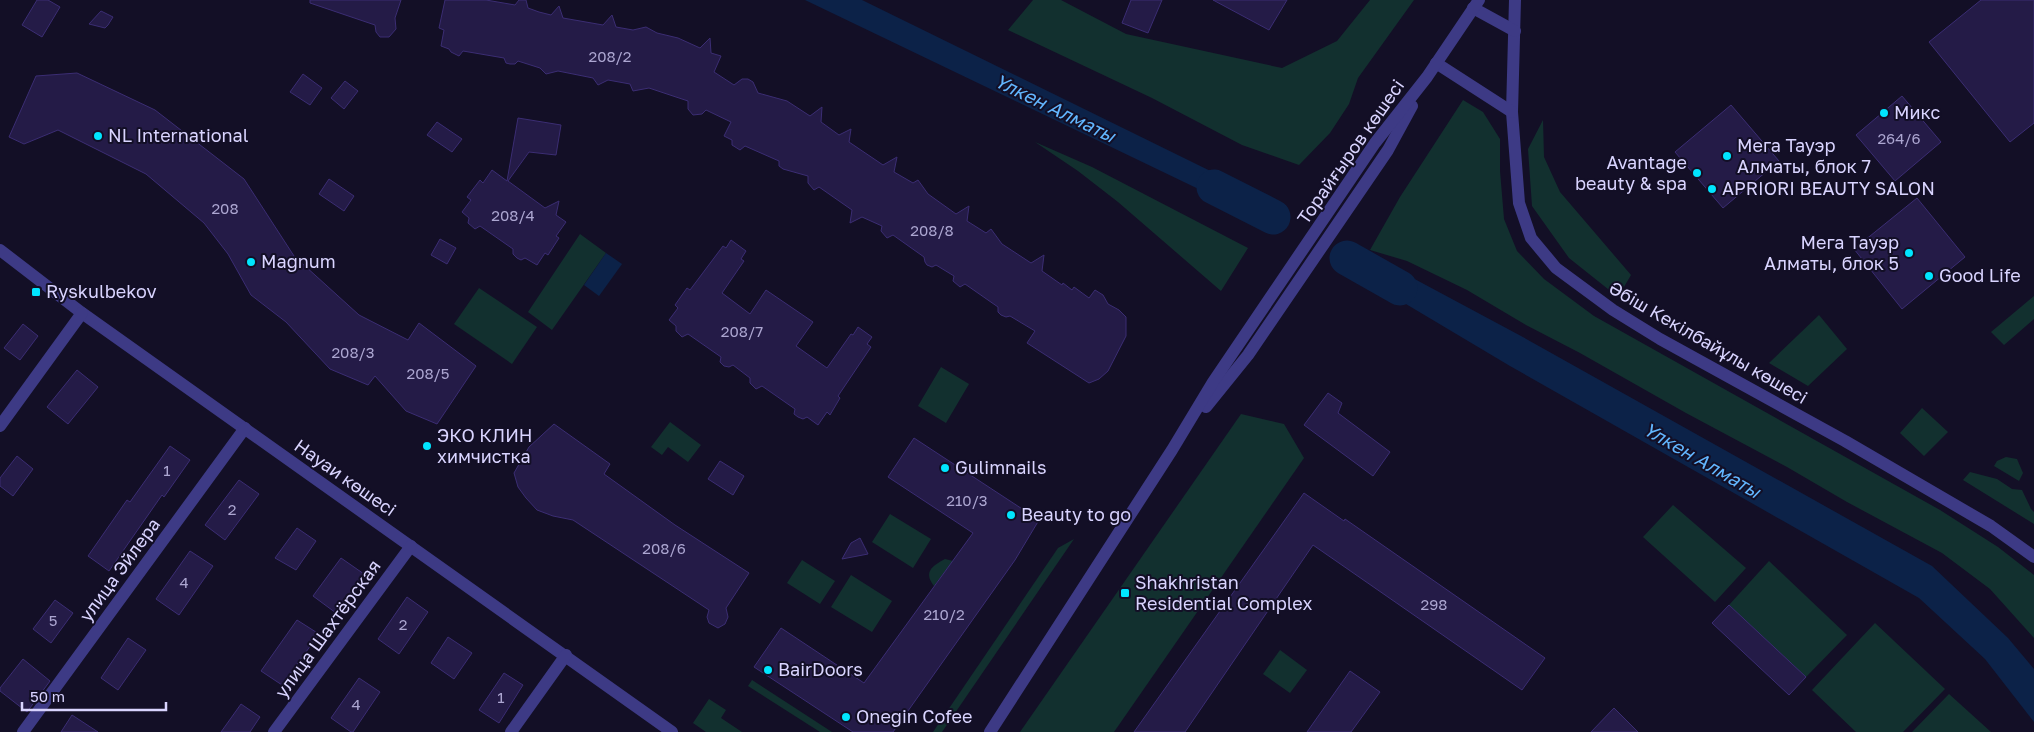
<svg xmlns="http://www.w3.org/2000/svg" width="2034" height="732" font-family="'Golos Text',sans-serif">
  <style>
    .green { fill: #12302f }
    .water { fill: #0c2248 }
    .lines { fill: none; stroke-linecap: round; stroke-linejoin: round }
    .river { stroke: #0c2248; stroke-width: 35 }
    .building { fill: #241b47; stroke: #3b2d73 }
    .minor { stroke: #3d3a85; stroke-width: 12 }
    .poi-dot { fill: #00e5ff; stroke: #130f26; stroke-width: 2 }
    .labels { text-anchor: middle; stroke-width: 4; stroke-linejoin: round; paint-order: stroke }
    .number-label { font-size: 15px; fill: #aca6d1 }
    .poi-label { font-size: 18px; fill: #d9d4ff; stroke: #130f26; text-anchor: start }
    .street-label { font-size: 18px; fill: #d9d4ff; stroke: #130f26 }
    .water-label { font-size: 19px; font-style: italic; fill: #62b6ff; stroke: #130f26 }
  </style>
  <rect width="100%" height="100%" fill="#130f26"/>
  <!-- green -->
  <g class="green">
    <path d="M1033 0H1061L1126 34 1282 68 1337 41 1370 0H1414L1358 78 1349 104 1330 133 1299 165 1242 145 1152 98 1008 30Z"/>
    <path d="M1463 100 1483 112 1500 139V171L1504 219 1517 251 1544 279 1594 316 1940 510 1998 547 2034 575V638L1990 589 1942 553 1847 502 1787 467 1686 413 1580 353 1526 325 1467 290 1407 261 1370 250 1400 197Z"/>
    <path d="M1543 120 1544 157 1560 192 1631 275 1618 297 1569 258 1532 206 1528 149Z"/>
    <path d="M1035 142 1092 167 1248 248 1221 291 1118 202 1078 171Z"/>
    <path d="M580 234 606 253 552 330 528 312Z"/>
    <path d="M479 288 537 327 512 364 454 324Z"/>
    <path d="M2034 296V319L2004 345 1991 332Z"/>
    <path d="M1819 315 1847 349 1808 386 1769 363Z"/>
    <path d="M941 367 969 384 946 423 918 406Z"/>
    <path d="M1922 408 1948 432 1924 456 1900 433Z"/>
    <path d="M1241 414 1284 424 1304 458 1114 732H1020Z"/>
    <path d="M670 422 701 445 688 462 668 447 662 455 651 447Z"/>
    <path d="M2006 457 2017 459 2023 473 2019 481 1994 466 1997 461Z"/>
    <path d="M1970 472 1997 479 2012 489 2022 490 2031 509 2034 512V524L1963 480Z"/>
    <path d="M1673 505 1746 568 1715 602 1643 537Z"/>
    <path d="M890 514 931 539 913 568 872 542Z"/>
    <path d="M1074 539 942 732H933L1058 548Z"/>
    <path d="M945 559 953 561 934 586C923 572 932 566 945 559Z"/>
    <path d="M802 560 835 581 820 604 787 583Z"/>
    <path d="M1769 561 1847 635 1806 677 1729 605Z"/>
    <path d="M851 575 892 601 872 632 831 607Z"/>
    <path d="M1875 623 1945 689 1903 732H1856L1812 690Z"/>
    <path d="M1280 650 1307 670 1290 693 1263 674Z"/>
    <path d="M752 680 832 732H820L748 686Z"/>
    <path d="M1949 694 1991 732H1912Z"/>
    <path d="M709 699 726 710 721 718 742 732H706L693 723Z"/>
  </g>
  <!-- water -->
  <g class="water">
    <path d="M805 0H862L1245 188 1256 208 1236 205 1211 195Z"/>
    <path d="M606 253 622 264 599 296 584 285Z"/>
    <path d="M1381 261 1521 336 1932 566 2008 638 2034 669V722L1985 659 1919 598 1510 366 1369 282 1358 264Z"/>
  </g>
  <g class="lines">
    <!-- river -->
    <g class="river">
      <path d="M1214 187 1273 217"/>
      <path d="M1347 258 1400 288"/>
    </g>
  </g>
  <!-- building -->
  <g class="building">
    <path d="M37 0H48L60 7 42 37 22 25Z"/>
    <path d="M310 0H401L395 18 396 29 389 37H380L376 32 375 25 310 3Z"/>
    <path d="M445 0H486L515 5 519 0H526L528 8 539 12 551 15 559 6 563 18 603 25 612 15 616 27 633 30 646 27 657 33 678 38 700 48 710 38 711 53 721 56 714 72 734 85 742 79H748L753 82 758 93 787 101 810 116 822 107 821 122 839 135 851 129 849 142 883 165 897 157 894 172 913 183 918 180 928 194 956 214 969 206 967 221 986 233 991 229 1002 244 1031 263 1044 255 1042 271 1062 285 1063 283 1072 290 1074 287 1089 298 1095 290 1103 295 1108 304 1119 310 1126 317V336L1108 371 1099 379 1089 383 1027 343 1035 331 1010 316 1006 317 1001 315 998 312V307L965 284 960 287 953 281 954 276 936 265 932 267 927 265 925 262 924 257 893 235 887 238 881 231 882 226 862 217 850 223 852 210 819 187 814 190 808 183V176L783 169 779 166V161L745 146 740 150 732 145V140L724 136 731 122 706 110 702 114 693 115 688 109V101L649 88 633 91 630 84 608 80 598 85 593 78 558 71 546 74 540 68 518 61 515 64H510L506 63 504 58 463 51 459 56 451 52 449 49 441 46 444 30 439 28Z"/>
    <path d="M1131 0H1162L1148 33 1122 23Z"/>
    <path d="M1213 0H1287L1269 30Z"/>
    <path d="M1981 0H2034V123L2010 142 1929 42Z"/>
    <path d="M101 11 113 17 108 25 105 28 89 24Z"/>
    <path d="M77 73 155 110 244 179 294 256 359 315 408 340 419 323 476 366 437 424 406 411 375 376 368 385 330 369 286 322 251 295 228 254 204 223 146 174 58 130 24 144 9 137 36 76Z"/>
    <path d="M303 74 322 88 310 105 290 92Z"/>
    <path d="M345 81 358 91 344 109 331 98Z"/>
    <path d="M1902 96 1941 142 1895 181 1856 135Z"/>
    <path d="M1731 105 1779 161 1723 208 1675 152Z"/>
    <path d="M518 118 561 125 556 155 529 152 508 181 545 208 559 201 556 215 566 222 556 236 559 238 548 255 545 253 537 265 525 258 521 260 517 258 513 254V249L480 226 475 229 468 223 469 218 462 212 471 200 467 197 480 180 483 183 492 170 507 181Z"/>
    <path d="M437 122 462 139 452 152 427 135Z"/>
    <path d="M329 179 354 196 344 211 319 194Z"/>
    <path d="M1917 198 1965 257 1902 309 1854 249Z"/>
    <path d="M440 239 456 248 447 264 431 255Z"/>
    <path d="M731 240 746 251 741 259 744 261 722 293 750 314 766 290 813 322 796 346 827 368 851 334 853 335 858 327 872 337 867 344 871 347 838 396 840 398 830 415 827 412 818 425 807 417 803 419 798 417 794 414 795 409 762 386 756 389 750 383V378L733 365 729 367 724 366 720 362 721 357 688 334 682 337 676 331V326L669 320 678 308 675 305 687 288 690 290 723 246 726 248Z"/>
    <path d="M23 324 38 336 20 360 4 348Z"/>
    <path d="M77 370 98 387 68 424 47 407Z"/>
    <path d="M1328 393 1342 403 1338 413 1390 452 1373 476 1304 425Z"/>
    <path d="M554 424 610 464 604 474 675 525 749 573 726 608 728 617 725 624 718 628 709 623 707 617 709 610 573 520 553 516 537 510 526 498 518 487 514 473 529 447Z"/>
    <path d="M914 438 1039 520 1015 560 893 732H853L754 667 781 628 864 683 973 533 888 477Z"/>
    <path d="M170 446 190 460 164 497 162 495 109 571 88 556 127 500 130 502Z"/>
    <path d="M17 456 33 469 13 496 0 486V478Z"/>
    <path d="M720 461 744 476 733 495 708 479Z"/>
    <path d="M239 480 259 494 225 540 205 525Z"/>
    <path d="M1304 493 1344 521 1345 519 1545 658 1522 690 1313 545 1185 732H1134Z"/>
    <path d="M297 528 316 541 296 570 275 558Z"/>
    <path d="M860 538 868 554 842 559 851 543Z"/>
    <path d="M190 551 213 566 179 615 156 599Z"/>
    <path d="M341 558 364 574 336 613 313 596Z"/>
    <path d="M407 597 428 612 399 654 378 639Z"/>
    <path d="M55 600 73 613 51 643 33 629Z"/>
    <path d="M1729 605 1806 677 1789 695 1712 623Z"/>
    <path d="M297 620 319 634 282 685 261 671Z"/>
    <path d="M448 637 472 653 454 679 431 663Z"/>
    <path d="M128 638 146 650 118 690 101 678Z"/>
    <path d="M23 659 50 681 27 712 0 691V688Z"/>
    <path d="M1350 671 1380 692 1351 732H1307Z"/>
    <path d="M504 673 523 685 499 723 479 710Z"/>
    <path d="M359 678 380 692 353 732H351L331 718Z"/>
    <path d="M241 704 260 717 250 732H221Z"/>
    <path d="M1614 708 1638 732H1591Z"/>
    <path d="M72 715 98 732H61Z"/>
  </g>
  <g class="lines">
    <!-- minor -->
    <g class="minor">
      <path d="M1515 0 1512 112 1519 203 1531 238 1556 268 1613 310 1660 339 1845 441 1991 526 2034 557"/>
      <path d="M1473 8 1515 31"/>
      <path d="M1436 63 1512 112"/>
      <path d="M0 250 82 313 672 732"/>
      <path d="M1206 407 1248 355 1388 150 1412 106"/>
      <path d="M0 426 82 313"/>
      <path d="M23 732 245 428"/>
      <path d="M274 732 411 546"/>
      <path d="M511 732 566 655"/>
      <path d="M990 732 1172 450 1213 382 1375 143 1427 77 1479 0"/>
    </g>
  </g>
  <!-- markers -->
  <g class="poi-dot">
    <circle cx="1884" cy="113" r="5"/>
    <circle cx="98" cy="136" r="5"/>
    <circle cx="1727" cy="156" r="5"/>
    <circle cx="1697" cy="173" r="5"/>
    <circle cx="1712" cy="189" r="5"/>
    <circle cx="1909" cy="253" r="5"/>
    <circle cx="251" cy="262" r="5"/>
    <circle cx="1929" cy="276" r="5"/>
    <rect x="31" y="287" width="10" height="10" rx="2.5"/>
    <circle cx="427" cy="446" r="5"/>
    <circle cx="945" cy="468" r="5"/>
    <circle cx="1011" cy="515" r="5"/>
    <rect x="1120" y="588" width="10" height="10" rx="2.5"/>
    <circle cx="768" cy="670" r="5"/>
    <circle cx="846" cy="717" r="5"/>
  </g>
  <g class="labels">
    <!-- number labels -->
    <g class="number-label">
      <text x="610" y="62">208/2</text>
      <text x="1899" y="144">264/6</text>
      <text x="225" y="214">208</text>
      <text x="513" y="221">208/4</text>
      <text x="932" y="236">208/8</text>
      <text x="742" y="337">208/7</text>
      <text x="353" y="358">208/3</text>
      <text x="428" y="379">208/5</text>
      <text x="167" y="476">1</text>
      <text x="967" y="506">210/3</text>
      <text x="232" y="515">2</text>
      <text x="664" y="554">208/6</text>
      <text x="184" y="588">4</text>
      <text x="1434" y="610">298</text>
      <text x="944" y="620">210/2</text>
      <text x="53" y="626">5</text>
      <text x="403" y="630">2</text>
      <text x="501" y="703">1</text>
      <text x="356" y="710">4</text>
    </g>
    <!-- poi labels -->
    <g class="poi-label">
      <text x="1894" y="119">Микс</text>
      <text x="108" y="142">NL International</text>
      <text x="1737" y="152">Мега Тауэр<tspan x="1737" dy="21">Алматы, блок 7</tspan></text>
      <text x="1687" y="169" text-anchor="end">Avantage<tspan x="1687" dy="21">beauty &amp; spa</tspan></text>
      <text x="1722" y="195">APRIORI BEAUTY SALON</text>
      <text x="1899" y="249" text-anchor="end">Мега Тауэр<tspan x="1899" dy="21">Алматы, блок 5</tspan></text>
      <text x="261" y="268">Magnum</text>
      <text x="1939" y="282">Good Life</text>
      <text x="46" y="298">Ryskulbekov</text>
      <text x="437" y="442">ЭКО КЛИН<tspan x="437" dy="21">химчистка</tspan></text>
      <text x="955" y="474">Gulimnails</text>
      <text x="1021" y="521">Beauty to go</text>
      <text x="1135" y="589">Shakhristan<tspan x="1135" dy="21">Residential Complex</tspan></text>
      <text x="778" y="676">BairDoors</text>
      <text x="856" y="723">Onegin Cofee</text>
    </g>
    <!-- street labels -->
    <g class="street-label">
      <text transform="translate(1351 152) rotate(-55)" y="6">Торайғыров көшесі</text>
      <text transform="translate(1708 343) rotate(30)" y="6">Әбіш Кекілбайұлы көшесі</text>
      <text transform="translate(345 478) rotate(35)" y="6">Науаи көшесі</text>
      <text transform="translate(120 570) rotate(-54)" y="6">улица Эйлера</text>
      <text transform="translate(328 629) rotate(-54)" y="6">улица Шахтёрская</text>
    </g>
    <!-- water labels -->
    <g class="water-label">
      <text transform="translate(1055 108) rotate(26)" y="7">Үлкен Алматы</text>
      <text transform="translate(1702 460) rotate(30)" y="7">Үлкен Алматы</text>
    </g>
  </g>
  <!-- scale -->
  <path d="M22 702v8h144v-8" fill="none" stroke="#d9d4ff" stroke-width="2.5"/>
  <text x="30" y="702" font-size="15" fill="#d9d4ff" stroke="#130f26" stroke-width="4" paint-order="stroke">50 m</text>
</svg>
